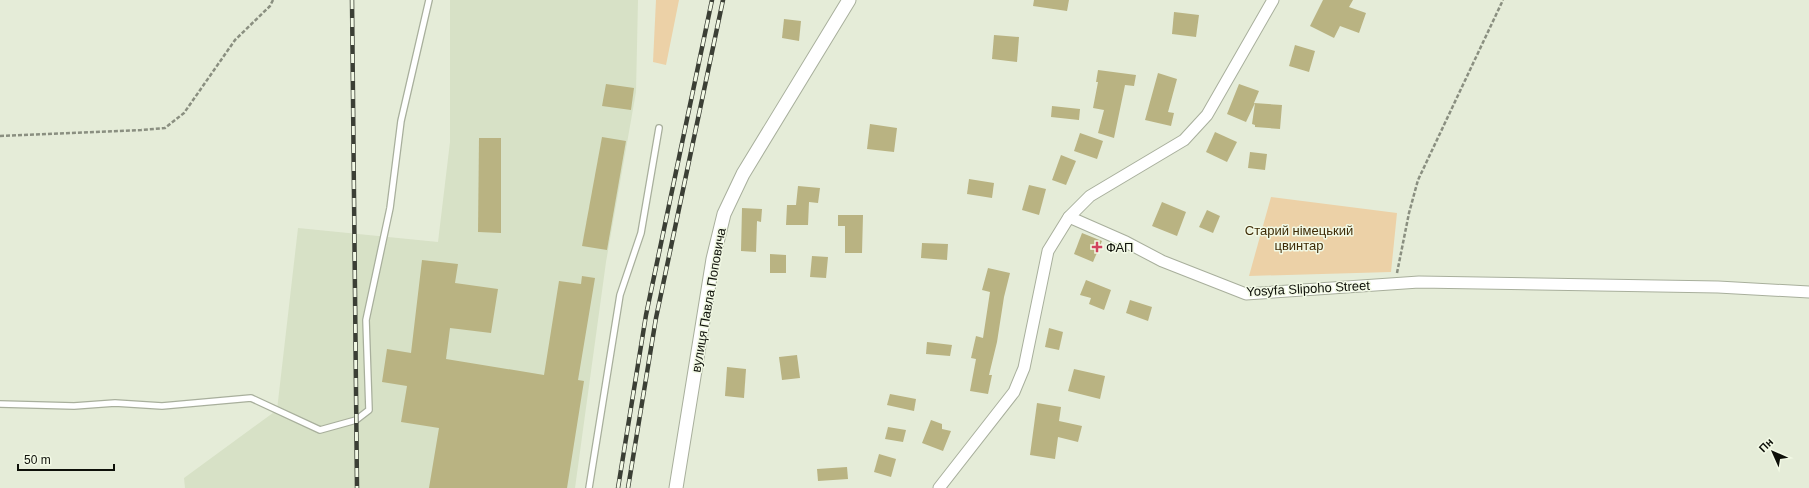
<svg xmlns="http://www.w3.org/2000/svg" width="1809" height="488" font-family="Helvetica,sans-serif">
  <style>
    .built { fill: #d7e1c6 }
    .green { fill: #ecd1a7 }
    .building { fill: #b9b382 }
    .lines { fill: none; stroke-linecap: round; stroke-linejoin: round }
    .service-casing { stroke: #a8af9c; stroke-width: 8 }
    .minor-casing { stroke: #a8af9c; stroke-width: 13 }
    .tertiary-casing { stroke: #a8af9c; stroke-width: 15 }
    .path { stroke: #8a8f80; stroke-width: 2.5; stroke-dasharray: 4 2; stroke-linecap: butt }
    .service { stroke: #fff; stroke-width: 5.5 }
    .minor { stroke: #fff; stroke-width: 11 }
    .tertiary { stroke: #fff; stroke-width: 13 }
    .rail-casing { stroke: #3b3f35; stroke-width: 4.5 }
    .rail { stroke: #f2f9e5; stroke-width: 3; stroke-dasharray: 9; stroke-linecap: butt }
    .poi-dot { fill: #d2425e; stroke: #f2f9e5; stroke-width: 1.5 }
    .labels { text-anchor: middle; stroke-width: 3; stroke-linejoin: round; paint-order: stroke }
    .park-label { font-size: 13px; fill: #3e2b06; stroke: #f2f9e5 }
    .poi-label { font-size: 13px; fill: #0e1009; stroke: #f2f9e5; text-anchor: start }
    .street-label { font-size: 13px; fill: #0e1009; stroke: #f2f9e5 }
  </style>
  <rect width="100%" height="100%" fill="#e5ecd8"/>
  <!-- built -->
  <path class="built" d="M450 0H638L636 92 606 262 575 488H185L184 478 277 410 298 228 438 242 450 142Z"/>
  <!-- green -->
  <g class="green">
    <path d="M656 0H679L666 65 653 62Z"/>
    <path d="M1271 197 1397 213 1391 272 1249 276Z"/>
  </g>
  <!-- building -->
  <g class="building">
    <path d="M1034 0H1069L1067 11 1033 6Z"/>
    <path d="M1323 0H1353L1349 7 1366 13 1359 33 1340 26 1334 38 1310 26Z"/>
    <path d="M1174 12 1199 15 1196 37 1172 34Z"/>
    <path d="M784 19 801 21 799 41 782 38Z"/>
    <path d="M994 35 1019 37 1017 62 992 59Z"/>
    <path d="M1295 45 1315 51 1309 72 1289 66Z"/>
    <path d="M1098 70 1136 75 1134 86 1125 85 1114 138 1098 133 1104 110 1093 108 1098 82H1096Z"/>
    <path d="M1158 73 1177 79 1168 112 1174 113 1171 126 1145 120Z"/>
    <path d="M606 84 634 88 631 110 602 106Z"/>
    <path d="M1239 84 1259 91 1254 103 1282 105 1280 129 1255 127V125L1252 124 1255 103 1246 122 1227 114Z"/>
    <path d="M1052 106 1080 109 1079 120 1051 117Z"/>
    <path d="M870 124 897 128 894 152 867 149Z"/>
    <path d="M1215 132 1237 142 1227 162 1206 152Z"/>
    <path d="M1080 133 1103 141 1097 159 1074 151Z"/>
    <path d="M602 137 626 141 607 250 582 246Z"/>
    <path d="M479 138H501V233L478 232Z"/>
    <path d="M1250 152 1267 154 1265 170 1248 168Z"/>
    <path d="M1061 155 1076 161 1066 185 1052 180Z"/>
    <path d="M969 179 994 183 992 198 967 194Z"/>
    <path d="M1029 185 1046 189 1039 215 1022 210Z"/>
    <path d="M798 186 820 188 818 203 809 202 808 225H786L787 205H796Z"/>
    <path d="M1162 202 1186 212 1177 236 1152 226Z"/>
    <path d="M742 208 762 209 761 222 757 221 756 252 741 251Z"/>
    <path d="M1207 210 1220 216 1213 233 1199 227Z"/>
    <path d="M838 215H863L862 253H845V226H838Z"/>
    <path d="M1082 233 1102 241 1093 262 1074 254Z"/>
    <path d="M922 243 948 244 947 260 921 258Z"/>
    <path d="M770 254 786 255V273H770Z"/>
    <path d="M812 256 828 257 826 278 810 277Z"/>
    <path d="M422 260 458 264 455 283 498 289 491 333 450 328 446 359 544 375 559 281 581 284 582 276 595 278 578 380 584 381 567 488H429L439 428 401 422 407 386 382 382 387 349 411 353Z"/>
    <path d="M988 268 1010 273 1004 297 997 342 989 375H992L988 394 970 391 976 359 971 358 976 336 983 338 990 292 982 290Z"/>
    <path d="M1086 280 1111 290 1104 310 1089 304 1091 298 1080 295Z"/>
    <path d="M1130 300 1152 307 1148 321 1126 313Z"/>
    <path d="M1049 328 1063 332 1059 350 1045 347Z"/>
    <path d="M927 342 952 345 950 356 926 354Z"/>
    <path d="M797 355 800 378 782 380 779 357Z"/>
    <path d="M727 367 746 369 744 398 725 396Z"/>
    <path d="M1074 369 1105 376 1100 399 1068 391Z"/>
    <path d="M890 394 916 399 914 411 887 405Z"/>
    <path d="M1037 403 1061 407 1059 421 1082 426 1078 442 1058 437 1055 459 1030 455Z"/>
    <path d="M931 420 942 424V429L951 431 943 451 922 443Z"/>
    <path d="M888 427 906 430 903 442 885 439Z"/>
    <path d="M879 454 896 459 891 477 874 472Z"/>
    <path d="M847 467 848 479 818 481 817 469Z"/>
  </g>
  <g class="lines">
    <defs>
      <g id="service">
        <path d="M0 404 74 406 115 403 162 406 251 398 320 430 356 420 369 410 366 320 390 208 401 121 429 0"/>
        <path d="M589 488 620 295 641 233 659 128"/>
      </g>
      <g id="minor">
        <path d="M1069 217 1126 242 1162 261 1246 294 1419 282 1718 287 1809 292"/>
        <path d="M939 488 1014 392 1024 368 1048 251 1069 217 1090 196 1184 140 1207 115 1273 0"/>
      </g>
      <path id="tertiary" d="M676 488 713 259 724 214 743 174 849 0"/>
    </defs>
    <!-- service casing -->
    <use href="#service" class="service-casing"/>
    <!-- minor casing -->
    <use href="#minor" class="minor-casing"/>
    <!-- tertiary casing -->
    <use href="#tertiary" class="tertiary-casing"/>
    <!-- path -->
    <g class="path">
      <path d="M0 136 141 130 165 128 184 113 235 40 270 6 273 0"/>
      <path d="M1397 273 1409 213 1418 180 1503 0"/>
    </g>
    <!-- service -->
    <use href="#service" class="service"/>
    <!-- minor -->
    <use href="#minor" class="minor"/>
    <!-- tertiary -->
    <use href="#tertiary" class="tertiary"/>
    <defs>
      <g id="rail">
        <path d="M352 0 357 488"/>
        <path d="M618 488 646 315 712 0"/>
        <path d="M628 488 656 318 723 0"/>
      </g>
    </defs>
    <!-- rail casing -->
    <use href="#rail" class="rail-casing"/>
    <!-- rail -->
    <use href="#rail" class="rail"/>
  </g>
  <!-- markers -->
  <path class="poi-dot" d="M1095 241h4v4h4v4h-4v4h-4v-4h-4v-4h4z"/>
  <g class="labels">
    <!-- park labels -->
    <g class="park-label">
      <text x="1299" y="235">Старий німецький<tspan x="1299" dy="15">цвинтар</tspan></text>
    </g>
    <!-- poi labels -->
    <g class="poi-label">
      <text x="1106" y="252">ФАП</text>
    </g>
    <!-- street labels -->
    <g class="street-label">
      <text transform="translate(1308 288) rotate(-3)" y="5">Yosyfa Slipoho Street</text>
      <text transform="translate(708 300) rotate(-80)" y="5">вулиця Павла Поповича</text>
    </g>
  </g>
  <!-- north arrow -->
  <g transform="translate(1773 452) rotate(315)" stroke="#f2f9e5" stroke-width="3" paint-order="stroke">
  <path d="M0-3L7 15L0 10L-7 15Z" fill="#0e1009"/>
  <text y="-6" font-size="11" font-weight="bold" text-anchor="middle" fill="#0e1009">Пн</text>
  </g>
  <!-- scale -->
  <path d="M18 464v6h96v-6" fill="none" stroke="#0e1009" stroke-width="2"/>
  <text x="24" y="464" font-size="12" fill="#0e1009" stroke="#f2f9e5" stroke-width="3" paint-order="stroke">50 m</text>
</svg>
